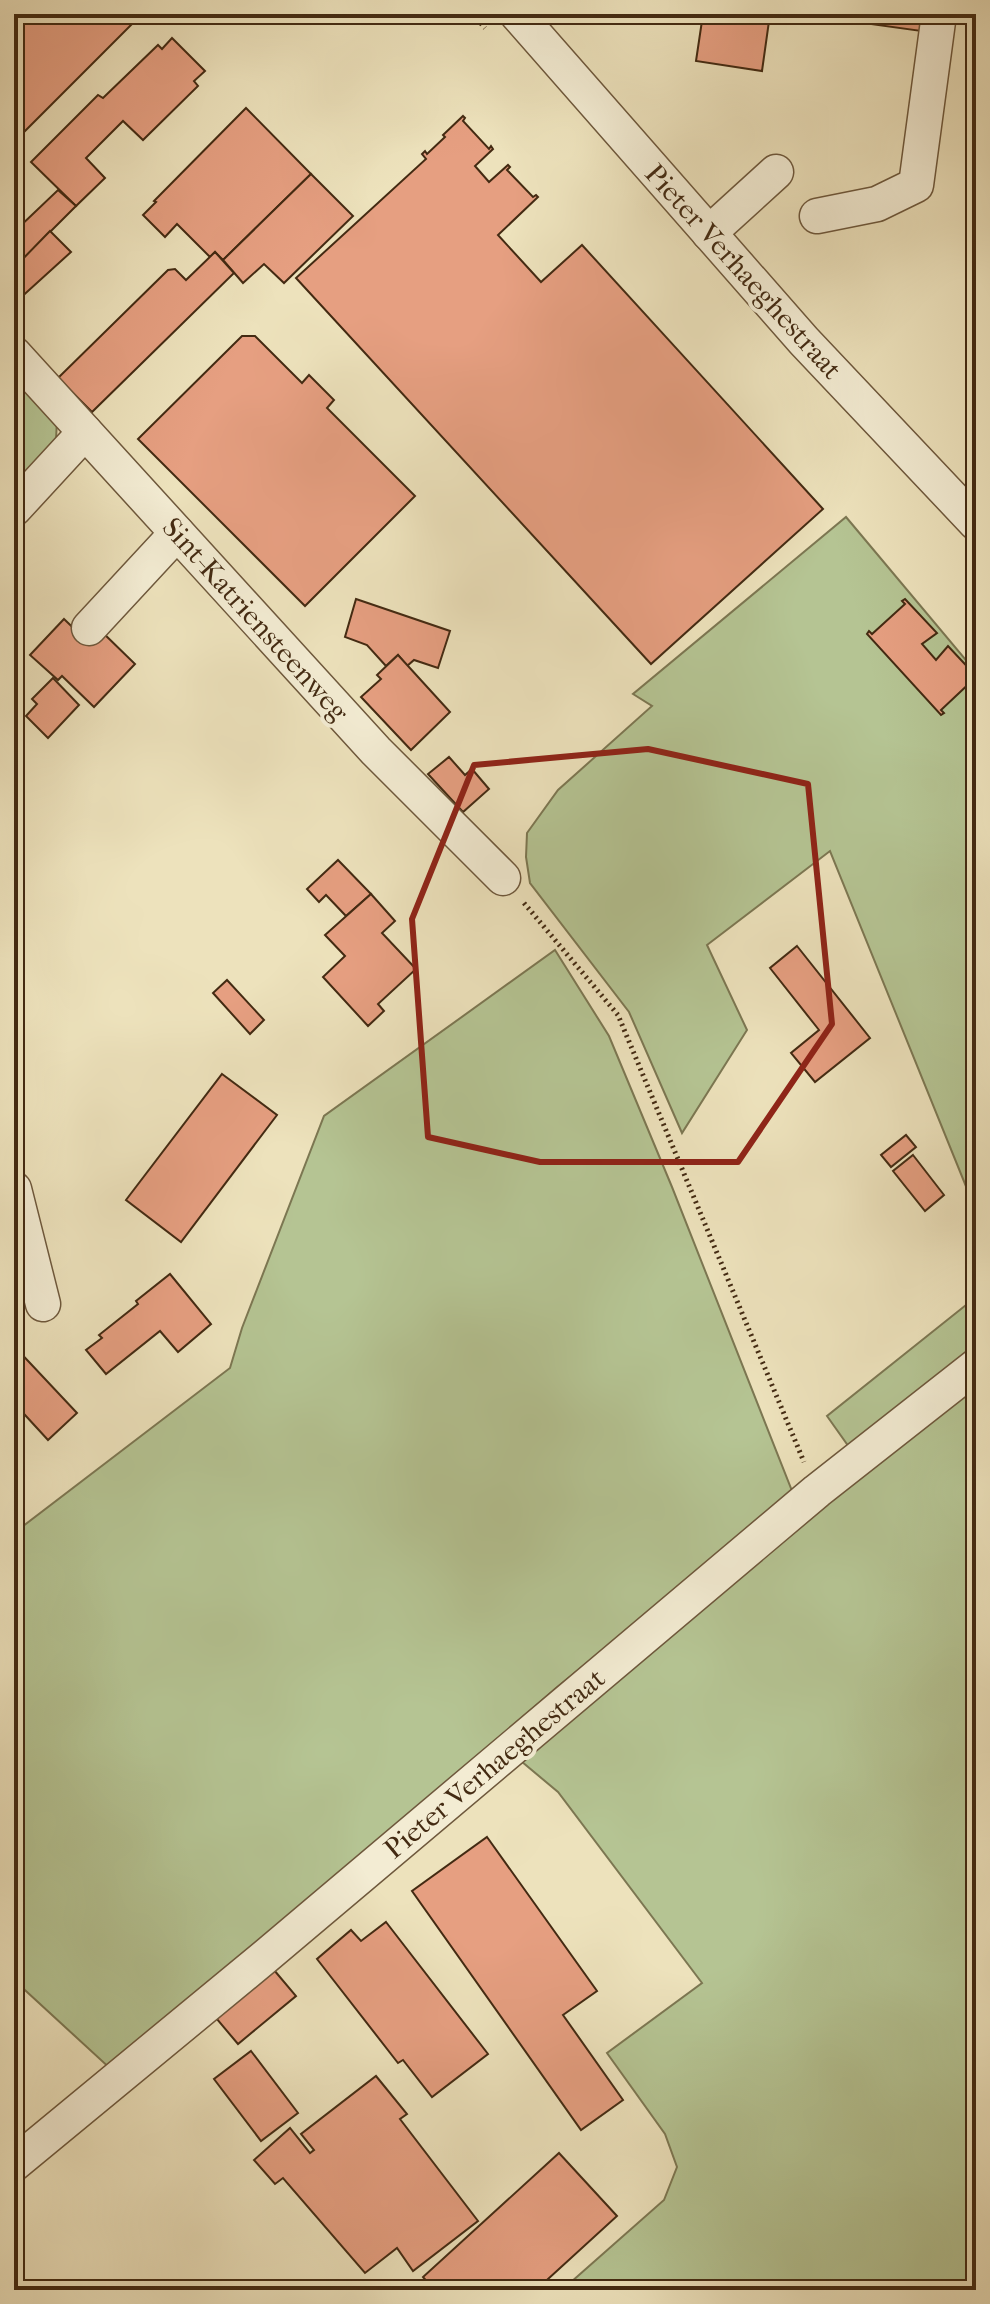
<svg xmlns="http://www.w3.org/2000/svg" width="990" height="2304" font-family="'IM FELL French Canon',serif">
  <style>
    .green { fill: #b5c493; stroke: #7c7752; stroke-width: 2 }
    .building { fill: #e69f81; stroke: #432a12; stroke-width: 2 }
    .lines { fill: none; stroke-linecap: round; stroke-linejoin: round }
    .minor-casing { stroke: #6e583c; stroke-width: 37 }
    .path { stroke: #432a12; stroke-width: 5; stroke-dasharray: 2 4; stroke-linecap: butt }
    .minor { stroke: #f3ecd3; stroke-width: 34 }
    .marked { fill: none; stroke: #8f2418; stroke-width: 6; stroke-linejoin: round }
    .labels { text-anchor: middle; stroke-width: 8; stroke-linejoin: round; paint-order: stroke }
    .street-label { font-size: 28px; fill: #432a12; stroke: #f3ecd3 }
  </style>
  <rect width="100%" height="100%" fill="#ede2bc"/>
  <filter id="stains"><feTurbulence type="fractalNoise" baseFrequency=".0025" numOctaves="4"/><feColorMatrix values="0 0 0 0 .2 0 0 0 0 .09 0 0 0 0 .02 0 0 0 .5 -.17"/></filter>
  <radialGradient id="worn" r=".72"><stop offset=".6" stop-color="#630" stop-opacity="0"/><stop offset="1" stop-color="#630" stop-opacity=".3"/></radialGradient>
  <!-- green -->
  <g class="green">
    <path d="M14 373 57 419 56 440 14 484Z"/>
    <path d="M846 517 976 672V1211L830 851 707 945 747 1030 682 1133 629 1012 530 883 526 857 527 833 558 790 652 706 633 694Z"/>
    <path d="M555 950 609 1036 672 1187 794 1496 556 1688 114 2072 14 1980V1533L230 1368 242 1328 324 1116Z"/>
    <path d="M976 1297V1354L854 1454 827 1416Z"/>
    <path d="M976 1381V2290H562L664 2200 677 2167 665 2134 607 2053 702 1983 558 1792 515 1756Z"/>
  </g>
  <!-- building -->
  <g class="building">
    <path d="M14 14H142L14 142Z"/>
    <path d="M703 14H770L762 71 696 61Z"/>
    <path d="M857 14H924L921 31 856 22Z"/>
    <path d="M172 38 205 71 194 81 198 86 143 140 123 121 86 158 105 178 76 206 31 162 98 95 103 98 158 45 162 49Z"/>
    <path d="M246 108 311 174 223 260 215 252 210 257 177 224 165 237 143 215 156 202 154 201Z"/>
    <path d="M463 116 465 118 463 121 489 149 491 146 493 149 475 166 489 182 508 165 510 167 507 170 533 197 536 195 538 197 498 235 541 282 582 245 823 509 651 664 296 278 426 159 422 154 425 151 427 154 445 137 443 135Z"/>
    <path d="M311 174 353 216 284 283 264 264 243 283 223 260Z"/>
    <path d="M58 190 76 206 14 268V232Z"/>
    <path d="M50 231 71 252 17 301 14 297V268Z"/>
    <path d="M215 252 234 273 92 412 58 378 168 270 175 269 186 280Z"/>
    <path d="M242 336H255L302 383 309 375 334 400 327 408 415 496 305 606 138 439Z"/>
    <path d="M356 599 450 631 438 668 414 660 407 666 398 655 386 666 367 645 345 637Z"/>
    <path d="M905 599 937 633 922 644 936 660 948 646 976 676V681L974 679 941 710 944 713 941 715 867 634 869 631 872 634 905 604 902 601Z"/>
    <path d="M64 619 88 642 100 630 135 664 94 707 62 676 58 680 30 655Z"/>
    <path d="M398 655 450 712 411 750 361 697 381 679 377 675Z"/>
    <path d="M53 678 79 705 48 738 26 716 37 704 32 699Z"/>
    <path d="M449 757 465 775 472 769 489 789 463 812 428 774Z"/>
    <path d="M338 860 371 894 346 916 326 895 319 902 307 889Z"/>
    <path d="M371 894 395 921 382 933 416 969 378 1004 384 1011 368 1026 323 977 345 956 325 935Z"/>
    <path d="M797 946 870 1038 815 1082 791 1053 819 1030 770 968Z"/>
    <path d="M227 980 264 1020 250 1034 213 993Z"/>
    <path d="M222 1074 277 1115 181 1242 126 1200Z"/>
    <path d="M906 1135 916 1147 891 1167 881 1155Z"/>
    <path d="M913 1155 944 1195 925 1211 893 1171Z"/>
    <path d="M170 1274 211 1324 178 1352 160 1331 106 1374 86 1350 102 1338 99 1335 138 1304 136 1301Z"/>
    <path d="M14 1346 77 1413 48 1440 14 1403Z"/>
    <path d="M487 1837 597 1991 563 2015 623 2100 581 2130 412 1891Z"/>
    <path d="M386 1922 488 2054 432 2097 403 2060 398 2063 317 1959 351 1930 361 1941Z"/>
    <path d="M274 1970 296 1996 238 2044 216 2018Z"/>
    <path d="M251 2051 298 2113 261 2141 214 2079Z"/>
    <path d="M376 2076 407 2114 400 2119 478 2221 413 2271 397 2248 365 2273 283 2178 275 2184 254 2160 290 2128 310 2153 314 2150 301 2134Z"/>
    <path d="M559 2153 617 2216 536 2290H434L423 2277Z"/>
  </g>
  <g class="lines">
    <defs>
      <g id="minor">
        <path d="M517 14 804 341 976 523"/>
        <path d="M817 216 877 204 916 185 939 14"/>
        <path d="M709 233 776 172"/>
        <path d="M14 354 376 751 503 878"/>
        <path d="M14 509 85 432"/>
        <path d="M89 628 177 533"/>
        <path d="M14 1189 43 1304"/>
        <path d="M14 2164 266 1956 817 1491 976 1366"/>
      </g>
    </defs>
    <!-- minor casing -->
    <use href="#minor" class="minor-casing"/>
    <!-- path -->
    <g class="path">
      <path d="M473 14 485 28"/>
      <path d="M524 903 618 1015 804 1462"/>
    </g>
    <!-- minor -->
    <use href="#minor" class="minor"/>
  </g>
  <!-- marked area -->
  <path class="marked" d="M648 749 808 784 832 1024 738 1162H540L428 1137 412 919 474 765Z"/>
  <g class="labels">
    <!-- street labels -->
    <g class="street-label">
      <text transform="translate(744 271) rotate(48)" y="10">Pieter Verhaeghestraat</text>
      <text transform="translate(256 619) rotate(48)" y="10">Sint-Katriensteenweg</text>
      <text transform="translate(494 1763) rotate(-40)" y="10">Pieter Verhaeghestraat</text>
    </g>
  </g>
  <!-- margin -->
  <rect width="990" height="2304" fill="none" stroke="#ede2bc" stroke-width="48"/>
  <rect x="16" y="16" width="958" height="2272" fill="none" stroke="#432a12" stroke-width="4"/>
  <rect x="24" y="24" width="942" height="2256" fill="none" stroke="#432a12" stroke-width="2"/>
  <rect width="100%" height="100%" filter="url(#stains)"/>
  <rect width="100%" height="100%" fill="url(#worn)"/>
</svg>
